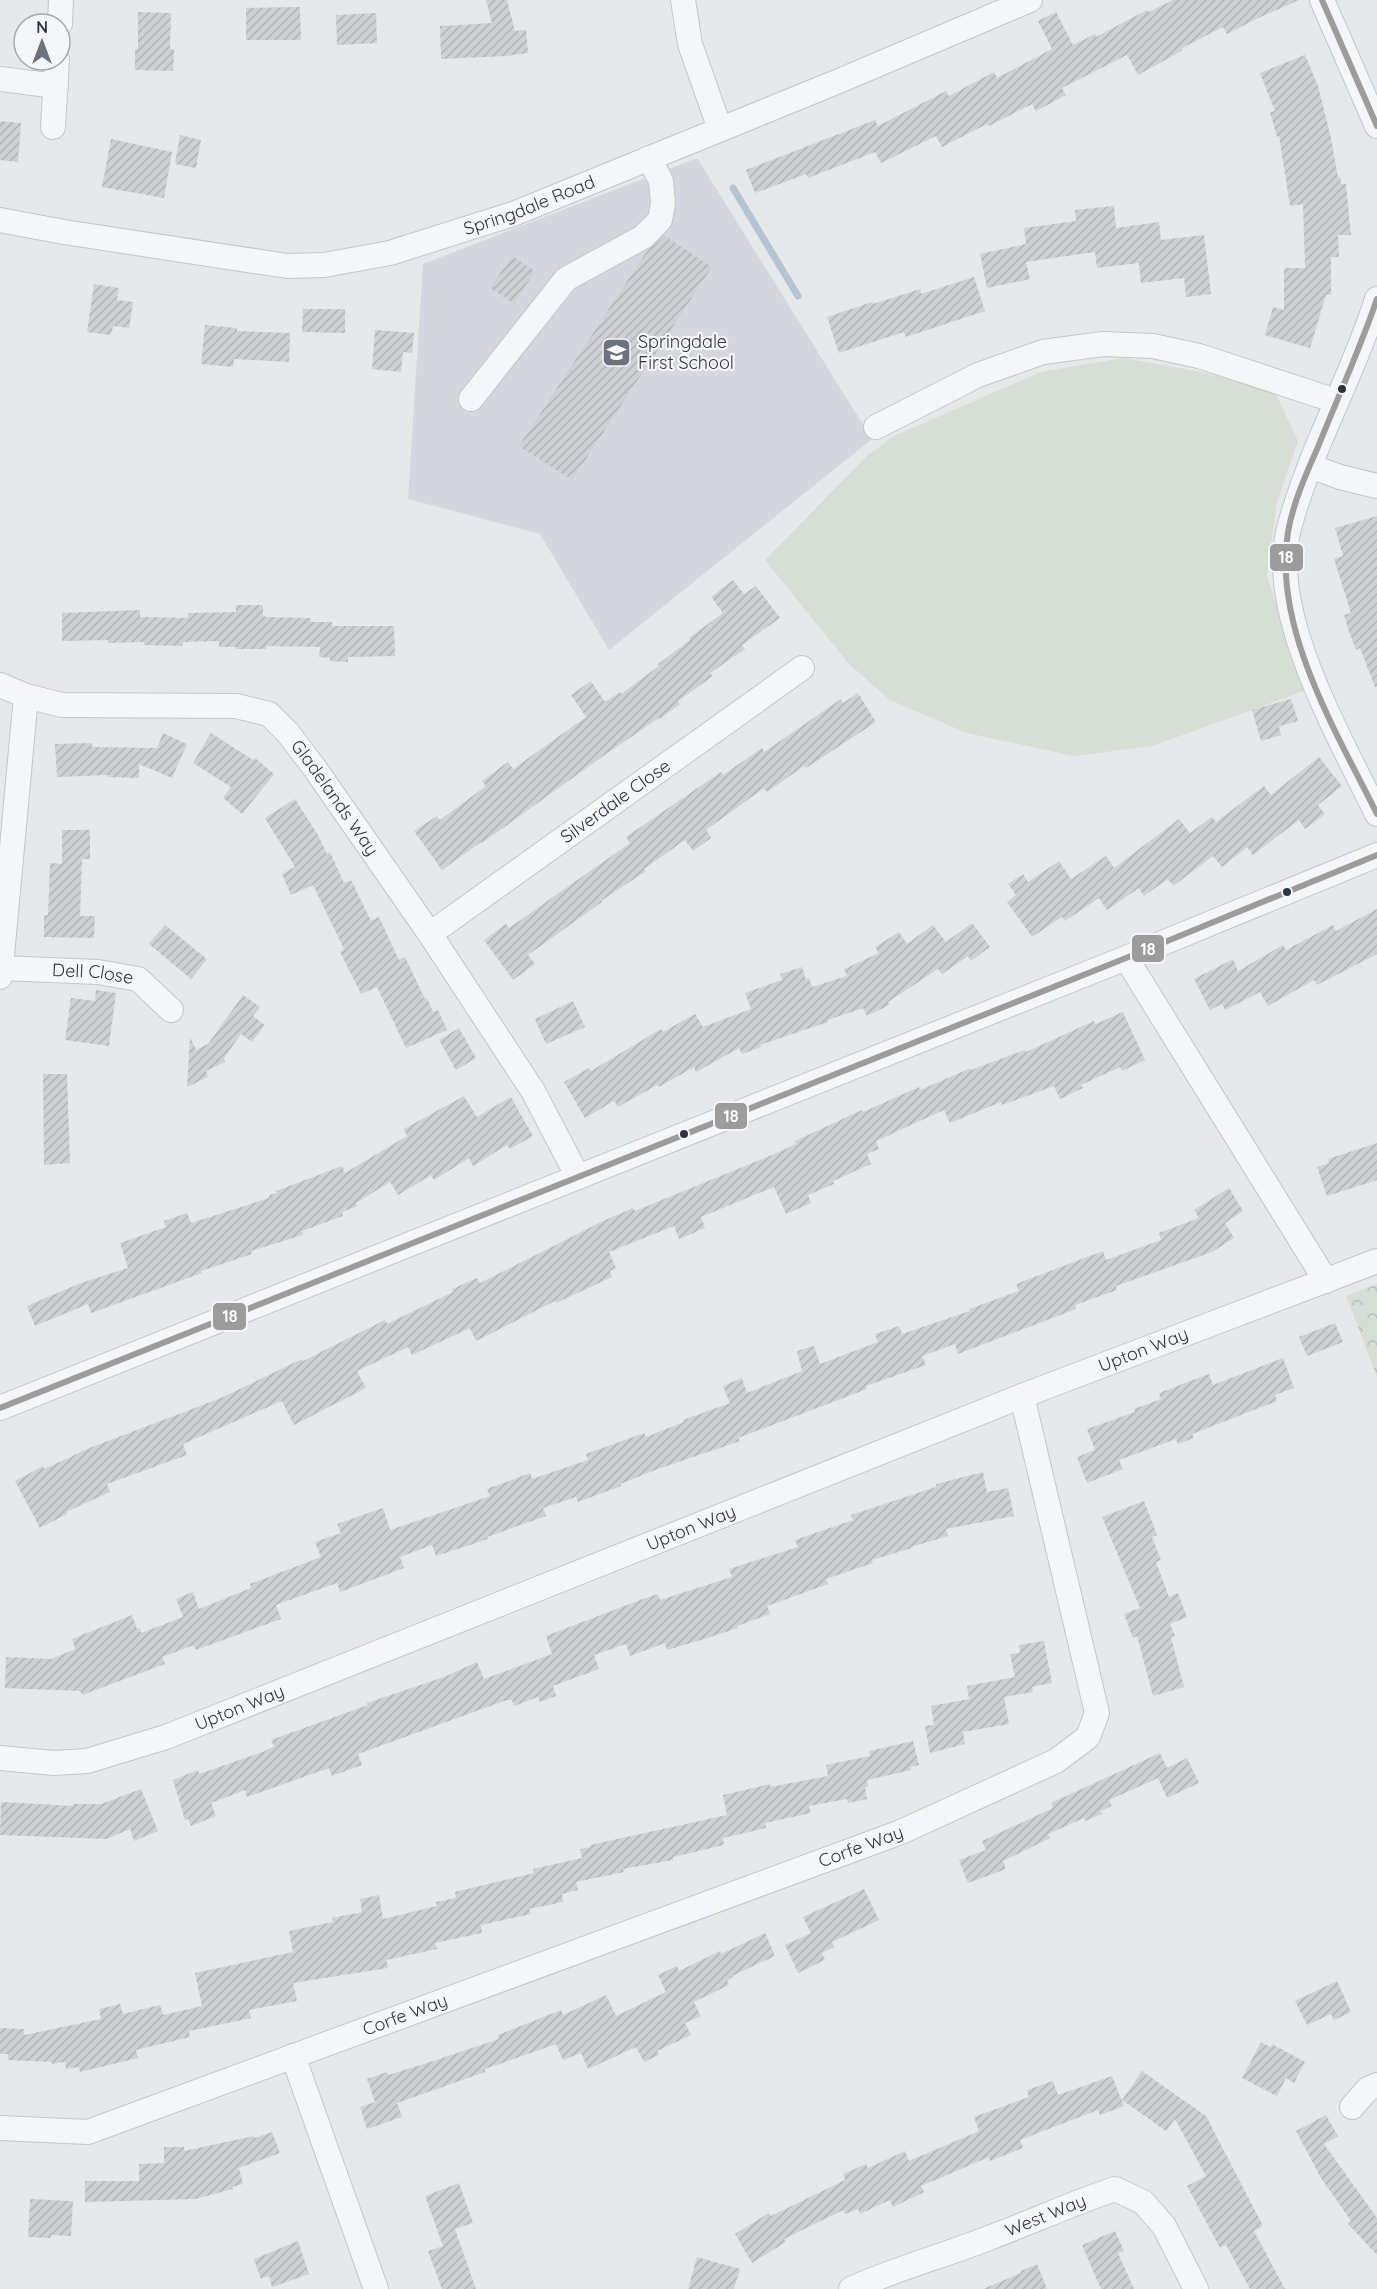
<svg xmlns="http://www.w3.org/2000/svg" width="1377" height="2289" font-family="Quicksand,sans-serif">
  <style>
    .built { fill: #d4d7dd }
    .forest { fill: url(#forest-crowns) }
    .green { fill: #d6ded6 }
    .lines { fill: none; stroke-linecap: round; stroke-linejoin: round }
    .stream { stroke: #b4c4d5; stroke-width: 7 }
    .building { fill: url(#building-hatch) }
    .minor-casing { stroke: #c4c6c8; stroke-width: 26 }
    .minor { stroke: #f5f6f7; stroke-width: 24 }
    .bus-1-casing { stroke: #f4f6f9; stroke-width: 10 }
    .bus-1 { stroke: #9d9c9c; stroke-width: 6 }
    .bus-dot { fill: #2b3445; stroke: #f4f6f9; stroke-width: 2 }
    .labels { text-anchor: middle; stroke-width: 4.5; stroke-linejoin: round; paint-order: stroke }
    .street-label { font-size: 18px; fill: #2b3445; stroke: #f4f6f9 }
    .poi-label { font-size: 18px; fill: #2b3445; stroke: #f4f6f9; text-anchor: start }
    .line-badge { stroke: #f4f6f9; stroke-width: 2 }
    .badge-label { font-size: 16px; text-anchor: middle; font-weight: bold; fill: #fff }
  </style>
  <defs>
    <pattern id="forest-crowns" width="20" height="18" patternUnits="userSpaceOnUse" patternTransform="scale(1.5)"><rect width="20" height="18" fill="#d6ded6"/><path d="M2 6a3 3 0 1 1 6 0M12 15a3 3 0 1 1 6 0" fill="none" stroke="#b8bfb9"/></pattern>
    <pattern id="building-hatch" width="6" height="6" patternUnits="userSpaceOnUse" patternTransform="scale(1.5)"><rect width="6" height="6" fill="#ced0d3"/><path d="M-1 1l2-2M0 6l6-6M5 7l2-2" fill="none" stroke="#b1b3b6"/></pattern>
  </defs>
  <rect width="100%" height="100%" fill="#e6e8ea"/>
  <!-- built -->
  <path class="built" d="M697 158 872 439 609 650 540 534 408 499 423 264Z"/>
  <!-- forest -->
  <path class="forest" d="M1377 1284V1377L1346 1296Z"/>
  <!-- green -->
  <path class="green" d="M1123 358 1201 372 1274 390 1298 441 1277 502 1267 575 1294 664 1307 690 1152 746 1074 756 967 733 890 700 849 664 765 560 867 456 894 436 1041 372Z"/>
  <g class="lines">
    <!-- stream -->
    <path class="stream" d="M733 188 798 296"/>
  </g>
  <!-- building -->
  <g class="building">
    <path d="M486 0H507L515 31 526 30 528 53 506 56 441 59 440 26 492 23Z"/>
    <path d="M1173 0H1299L1254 20 1227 34 1223 27 1182 48 1183 50 1138 75 1127 55 1062 88 1066 95 1036 111 1032 104 989 126 987 124 942 147 936 136 881 163 875 152 808 178 806 174 755 193 746 170 875 120 878 126 946 91 949 96 994 72 997 78 1052 49 1038 21 1056 12 1073 45 1095 34 1096 37 1147 10 1149 12Z"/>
    <path d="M300 7 301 40H246V8Z"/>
    <path d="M138 12 171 13 170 49H174L173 71 135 70V49H138Z"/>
    <path d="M376 13 377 43 337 45 336 15Z"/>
    <path d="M1305 55 1318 86 1331 138 1338 178 1340 177 1341 184H1346L1351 235H1338L1339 257H1331V295H1326L1310 348 1265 335 1273 307 1284 310V268H1305L1303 204 1290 206 1279 136 1277 137 1270 112 1275 111 1260 73Z"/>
    <path d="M0 121 21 123 18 162 0 160Z"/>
    <path d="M180 135 201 140 196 168 175 164Z"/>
    <path d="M111 139 172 152 164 198 102 187Z"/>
    <path d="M1114 206 1116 228 1159 222 1161 240 1204 235 1211 294 1186 297 1184 278 1141 283 1139 263 1097 268 1095 252 1026 262 1030 279 987 288 980 254 1026 244 1024 228 1076 221 1075 210Z"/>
    <path d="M665 236 712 267 572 480 519 446 647 251Z"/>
    <path d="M512 256 535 271 514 304 490 288Z"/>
    <path d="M974 277 985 311 906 337 904 332 839 353 827 317 872 302 873 304 920 289 921 294Z"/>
    <path d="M94 284 119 288 117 300 133 302 129 328 113 326 111 335 87 332Z"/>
    <path d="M303 309H345V333L302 332Z"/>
    <path d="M205 325 237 328V331L290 333 289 362 234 359 233 367 201 364Z"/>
    <path d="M375 330 414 333 412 353 403 352 401 372 372 369Z"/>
    <path d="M1377 516V687H1375L1360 648 1356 650 1348 629 1344 615 1351 613 1334 559 1343 556 1335 528Z"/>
    <path d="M733 580 744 594 756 586 780 618 742 645 745 649 710 673 713 676 678 701 680 704 660 719 659 718 606 754 482 843 481 842 442 870 414 831 437 816 440 820 486 786 482 781 508 762 513 769 586 717 571 695 591 681 605 702 620 692 621 694 659 666 658 664 690 640 689 638 723 613 711 597Z"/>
    <path d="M236 605H263V616L267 617 311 618V622H332V626H394L395 656 348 657V662L330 661V658L319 657 320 647 266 646V649H236V647H219V641L183 642 182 646 144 645V642L108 643V640L62 641V613L140 610V617L188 618V613L236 612Z"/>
    <path d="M858 693 876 722 806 768 804 766 767 792 764 788 706 830 711 838 693 851 685 840 644 869 646 871 601 901 602 902 528 955 535 964 513 980 484 940 506 924 509 928 630 843 626 837 721 772 723 775 762 748 764 752 841 699 843 703Z"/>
    <path d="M1291 699 1298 721 1279 726 1281 735 1261 741 1252 710Z"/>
    <path d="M163 733 187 744 172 778 139 764V778L108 777V775L57 777 55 744 92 743V747L157 748Z"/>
    <path d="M211 733 253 760 255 758 274 774 242 814 223 798 231 787 193 763Z"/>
    <path d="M1319 757 1342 786 1318 805 1325 814 1305 829 1299 820 1253 855 1247 847 1222 867 1213 856 1173 886 1168 879 1144 896 1139 888 1107 910 1099 898 1065 921 1062 917 1032 937 1007 902 1016 895 1008 884 1023 874 1028 882 1059 861 1071 879 1106 856 1114 868 1179 819 1190 833 1212 817 1216 822 1264 786 1271 795Z"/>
    <path d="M295 799 318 835 327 854 330 852 344 883 351 880 371 921 379 917 399 960 405 957 425 999 427 998 433 1012 438 1010 447 1030 406 1048 377 987 361 994 340 952 344 949 313 885 291 895 282 874 295 867 265 818Z"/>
    <path d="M62 830H90V859H82L80 916H95L94 938 44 937V915H48L50 863 62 864Z"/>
    <path d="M1377 909V954L1317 985 1314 980 1268 1006 1260 992 1225 1010 1222 1004 1210 1010 1194 979 1233 959 1238 971 1283 945 1286 950 1333 925 1336 931Z"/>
    <path d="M972 923 990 947 971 961 968 956 942 974 938 969 888 1002 889 1005 867 1016 863 1008 828 1020V1022L760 1045 761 1047 742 1054 739 1048 696 1072 694 1067 659 1087 657 1085 618 1107 614 1101 585 1118 564 1082 589 1068 591 1071 661 1029 663 1032 695 1014 703 1027 751 1009 745 993 782 980 780 974 802 967 806 979 809 978 812 987 847 976 844 969 879 953 875 947 899 932 907 944 933 925 946 942Z"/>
    <path d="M165 925 207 959 191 979 149 944Z"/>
    <path d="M96 990 116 993 109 1046 65 1040 71 998 95 1001Z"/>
    <path d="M243 995 260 1007 253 1016 265 1025 252 1042 241 1034 224 1058 225 1062 206 1071 208 1077 187 1087 190 1037 196 1050 208 1044Z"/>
    <path d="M573 1001 585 1027 546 1044 535 1019Z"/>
    <path d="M1123 1012 1145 1060 1122 1071 1120 1067 1081 1085 1083 1088 1060 1099 1054 1086 1002 1105 1001 1102 950 1123 944 1110 876 1141 879 1149 867 1154 871 1164 833 1181 834 1184 808 1195 811 1203 786 1214 774 1187 701 1217 705 1228 679 1239 674 1226 609 1252 616 1268 610 1271 612 1277 556 1303 555 1301 476 1341 470 1328 412 1355 408 1347 357 1371 366 1388 294 1425 282 1401 183 1444 187 1455 107 1484 110 1492 66 1512 67 1514 40 1528 15 1481 43 1466 44 1469 92 1447 221 1398 302 1359 303 1361 385 1320 387 1324 453 1292 452 1289 477 1278 480 1283 605 1220 633 1208 635 1211 772 1155 796 1144 795 1141 836 1122 862 1110 863 1112 919 1087 920 1090 971 1068V1070L1025 1050 1026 1052 1094 1021 1096 1024Z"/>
    <path d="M459 1028 476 1058 456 1070 439 1040Z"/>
    <path d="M43 1074H67L70 1163 44 1165Z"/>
    <path d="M464 1096 477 1117 511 1097 533 1136 510 1149 507 1145 473 1166 469 1158 434 1180 431 1175 398 1195 390 1182 356 1203 357 1206 342 1212 343 1216 302 1231 303 1235 251 1251 252 1254 201 1271 202 1273 91 1313 88 1304 35 1326 27 1306 81 1283 128 1268 120 1243 166 1227 164 1221 187 1213 191 1223 269 1198V1195L277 1193 276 1191 342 1166 345 1173 407 1136 404 1129Z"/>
    <path d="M1377 1143V1180L1327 1196 1317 1167 1329 1163 1328 1159Z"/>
    <path d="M1229 1188 1243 1211 1225 1223 1234 1238 1212 1252 1116 1286 1117 1290 1075 1305 1076 1309 958 1354 955 1344 922 1356 926 1365 866 1386 867 1389 738 1438 740 1441 658 1469 620 1484 621 1486 578 1502 576 1497 543 1508 546 1516 487 1537 488 1539 436 1556 432 1545 400 1557 404 1568 340 1592 337 1583 298 1597 276 1605 281 1619 196 1650 194 1645 162 1657 165 1664 82 1695 80 1691 5 1688 6 1657 51 1659 75 1649 72 1639 132 1615 137 1629 140 1628 141 1633 183 1617 176 1599 193 1592 199 1609 251 1588 250 1584 321 1557 315 1542 341 1533 337 1524 383 1508 390 1530 490 1496 487 1489 530 1473 532 1479 588 1460 586 1454 644 1433 646 1437 684 1422 683 1420 730 1403 723 1386 742 1378 747 1393 802 1371 797 1351 814 1346 820 1364 878 1342 875 1334 899 1326 902 1334 970 1311 969 1309 1019 1291 1016 1284 1103 1251 1106 1260 1161 1240 1159 1233 1199 1218 1194 1210Z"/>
    <path d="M1335 1323 1343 1342 1307 1356 1299 1337Z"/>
    <path d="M1283 1358 1294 1388 1275 1395 1277 1401 1192 1434 1194 1438 1178 1444 1176 1439 1119 1460 1123 1469 1087 1483 1077 1457 1095 1450 1087 1429 1135 1412 1134 1409 1161 1399 1159 1393 1209 1374 1213 1385Z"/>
    <path d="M983 1472 987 1492 1008 1488 1014 1516 946 1529 948 1536 911 1547 912 1548 872 1560 873 1563 826 1579 828 1584 767 1606 770 1614 737 1626 738 1628 701 1640 667 1650 665 1643 630 1656 626 1644 594 1655 599 1669 553 1686 556 1696 540 1702 538 1697 514 1706 512 1700H507L358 1754 362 1765 332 1776 329 1768 247 1797 245 1790 211 1803 216 1816 191 1826 188 1819 185 1820 173 1780 198 1770 199 1774 265 1751 274 1746 271 1740 368 1705 367 1703 444 1677 477 1662 484 1679 552 1654 546 1636 640 1600 658 1594 660 1600 732 1577 729 1569 798 1547 795 1540 853 1520 851 1515 936 1487V1484Z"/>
    <path d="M1144 1501 1157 1535 1152 1537 1161 1560 1156 1562 1169 1597 1178 1593 1187 1617 1170 1624 1175 1636 1171 1637 1184 1687 1153 1696 1137 1636 1133 1638 1124 1614 1140 1608 1102 1517Z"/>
    <path d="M1044 1641 1052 1683 1032 1687 1033 1692 1004 1697 1009 1724 963 1732 965 1744 930 1753 925 1726 934 1725 931 1706 969 1699 967 1686 1015 1677 1010 1654 1020 1653 1019 1645Z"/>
    <path d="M913 1741 919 1765 910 1767 911 1770 867 1780 868 1787H865L867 1799 848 1803 847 1799 809 1806 811 1813 765 1823 766 1828 723 1838 724 1845 673 1857V1860L623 1869 624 1872 576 1882 578 1890 562 1894 563 1902 529 1909 531 1914 481 1925 482 1933 435 1943 437 1949 386 1960 388 1968 293 1983 297 2001 249 2010 251 2018 189 2031 190 2037 136 2050 138 2058 80 2072 79 2067 66 2069 65 2062 52 2064V2062L8 2060V2054H0V2028L24 2029V2035L101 2019 99 2009 120 2004 123 2014 160 2005 163 2015 202 2006 195 1973 293 1952 289 1931 333 1922 332 1918 362 1912 360 1899 379 1895 383 1919 437 1906 436 1902 456 1898 455 1892 534 1873 533 1869 582 1858 580 1849 591 1847 590 1845 727 1815 723 1795 770 1784V1787L828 1776 826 1765 870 1756 869 1751Z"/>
    <path d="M1160 1753 1167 1768 1187 1758 1199 1783 1167 1798 1158 1778 1109 1800 1112 1806 1100 1811 1102 1814 1085 1821 1084 1818 1048 1834 1050 1838 1003 1861 1006 1869 968 1883 959 1860 986 1850 982 1841 1053 1808 1051 1803Z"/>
    <path d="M141 1789 158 1831 134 1841 130 1829 106 1839 0 1835 1 1802 73 1806V1804H101Z"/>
    <path d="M864 1889 879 1920 832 1942 834 1947 822 1953 825 1960 798 1973 785 1945 811 1933 803 1917Z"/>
    <path d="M765 1933 775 1956 732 1976 733 1977 727 1980 729 1985 694 2002 701 2016 685 2023 691 2035 657 2051 659 2055 644 2062 636 2047 588 2069 581 2053 563 2060 556 2044 485 2069V2072L397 2103 402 2117 367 2129 360 2107 375 2102 367 2079 387 2072 388 2075 427 2063 499 2039 498 2035 561 2010 563 2015 606 1995 616 2016 666 1992 658 1975 677 1966 679 1971 720 1951 721 1954Z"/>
    <path d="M1337 1981 1351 2012 1334 2020 1331 2014 1307 2025 1295 2001Z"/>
    <path d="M1261 2042 1271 2047 1272 2044 1305 2062 1294 2083 1286 2078 1277 2096 1242 2078Z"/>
    <path d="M1142 2071 1206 2116 1263 2226 1254 2231 1285 2289H1250L1226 2245 1220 2248 1187 2186 1206 2176 1175 2119 1166 2131 1122 2100Z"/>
    <path d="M1112 2076 1124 2106 1100 2115 1098 2110 1020 2140 1023 2148 990 2161 989 2157 921 2186 924 2192 893 2207 890 2200 860 2214 858 2209 845 2214 843 2210 784 2239 786 2242 752 2263 735 2234 769 2213 771 2216 845 2180 843 2174 866 2164 868 2168 905 2151 909 2161 979 2131 974 2117 1029 2097 1027 2090 1053 2081 1058 2095Z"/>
    <path d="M1326 2115 1338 2136 1324 2144 1377 2218V2255L1348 2224 1351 2221 1321 2178 1296 2131Z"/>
    <path d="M272 2132 280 2153 239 2168 243 2184 232 2187 233 2189 195 2199 85 2202V2181H139V2164L164 2163V2147H184V2151L254 2136 255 2138Z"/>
    <path d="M459 2183 473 2223 455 2229 476 2289H442L428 2251 443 2246 425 2196Z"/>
    <path d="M30 2199 73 2201 71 2236 51 2235V2238L28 2237Z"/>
    <path d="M1115 2231 1124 2251 1118 2253 1134 2289H1101L1082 2245Z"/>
    <path d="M298 2241 309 2274 272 2287 269 2276 261 2279 254 2259Z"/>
    <path d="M697 2257 740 2269 734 2289H688Z"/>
    <path d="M1037 2264 1047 2289H983L1021 2273V2271Z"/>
  </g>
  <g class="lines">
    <defs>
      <g id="minor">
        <path d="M683 0 690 44 720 129"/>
        <path d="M1322 0 1377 126"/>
        <path d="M60 24 61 0"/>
        <path d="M0 79 56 86"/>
        <path d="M53 127 57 60"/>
        <path id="s1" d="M0 220 64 232 287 266 324 265 390 253 513 214 839 81 1030 0"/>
        <path d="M1377 299C1360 353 1335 403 1314 455 1304 481 1294 506 1288 533 1269 616 1341 739 1377 814"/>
        <path d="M471 399 566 279 643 237 660 220 663 203 661 181 649 158"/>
        <path d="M876 427 978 375 1043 352 1103 344 1153 346 1199 356 1336 401"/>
        <path d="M1310 466 1340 477 1377 486"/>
        <path id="s2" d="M0 685 26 696 62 705 236 706 269 714 288 733 316 770 430 934 533 1091 578 1177"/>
        <path id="s3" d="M430 934 802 668"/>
        <path d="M1126 958 1326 1281"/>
        <path id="s4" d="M1 968 98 972 138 979 171 1010"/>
        <path d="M0 977 26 696"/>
        <path d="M0 1408 1126 958 1377 855"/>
        <path id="s5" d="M0 1758 54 1763 87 1761 166 1737 1022 1396 1377 1261"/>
        <path d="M293 2056 376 2289"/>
        <path d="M1352 2107 1368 2089 1377 2085"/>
        <path id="s6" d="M0 2128 88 2132 901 1832 1056 1761 1088 1737 1097 1713 1022 1396"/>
        <path id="s7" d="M851 2289C897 2268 947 2255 994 2236 1034 2221 1073 2203 1115 2189L1143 2202 1164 2226 1196 2289"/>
      </g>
    </defs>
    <!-- minor casing -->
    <use href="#minor" class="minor-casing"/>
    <!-- minor -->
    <use href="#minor" class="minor"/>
    <defs>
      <g id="bus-1">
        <path d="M1322 0 1377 126"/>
        <path d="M1377 299C1360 349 1338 397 1318 447 1306 474 1293 503 1288 532 1272 627 1337 733 1377 814"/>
        <path d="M0 1408 1126 958 1377 855"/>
      </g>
    </defs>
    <!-- bus-1 casing -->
    <use href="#bus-1" class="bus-1-casing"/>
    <!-- bus-1 -->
    <use href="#bus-1" class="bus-1"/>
  </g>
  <!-- icons -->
  <defs>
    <symbol id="school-square" viewBox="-11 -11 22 22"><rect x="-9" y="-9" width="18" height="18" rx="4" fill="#6c737f" stroke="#f4f6f9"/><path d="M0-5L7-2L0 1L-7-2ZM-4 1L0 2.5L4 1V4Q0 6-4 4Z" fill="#fff"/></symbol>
  </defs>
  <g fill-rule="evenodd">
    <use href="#school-square" x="600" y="336" width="33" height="33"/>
  </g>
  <!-- markers -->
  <g class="bus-dot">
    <circle cx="1342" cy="389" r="5"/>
    <circle cx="1287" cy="892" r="5"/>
    <circle cx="684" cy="1134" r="5"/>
  </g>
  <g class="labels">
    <!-- street labels -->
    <g class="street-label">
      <text dy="6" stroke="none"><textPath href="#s1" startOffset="542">Springdale Road</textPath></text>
      <text dy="6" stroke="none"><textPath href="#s2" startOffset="380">Gladelands Way</textPath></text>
      <text dy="6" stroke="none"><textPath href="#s3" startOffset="228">Silverdale Close</textPath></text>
      <text dy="6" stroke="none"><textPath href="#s4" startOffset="92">Dell Close</textPath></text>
      <text dy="6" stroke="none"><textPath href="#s5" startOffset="1221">Upton Way</textPath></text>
      <text dy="6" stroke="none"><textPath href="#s5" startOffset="735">Upton Way</textPath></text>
      <text dy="6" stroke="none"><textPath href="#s5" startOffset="249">Upton Way</textPath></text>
      <text dy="6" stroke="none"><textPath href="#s6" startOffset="912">Corfe Way</textPath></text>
      <text dy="6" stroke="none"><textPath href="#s6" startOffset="426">Corfe Way</textPath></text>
      <text dy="6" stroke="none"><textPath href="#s7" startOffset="208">West Way</textPath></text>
    </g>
    <!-- poi labels -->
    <g class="poi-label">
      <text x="638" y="348">Springdale<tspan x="638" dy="21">First School</tspan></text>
    </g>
  </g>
  <g class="line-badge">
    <rect x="1269" y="543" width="35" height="29" rx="6" fill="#9d9c9c"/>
    <rect x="1131" y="934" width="34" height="29" rx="6" fill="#9d9c9c"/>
    <rect x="714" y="1102" width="34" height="28" rx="6" fill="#9d9c9c"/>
    <rect x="212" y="1302" width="35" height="29" rx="6" fill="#9d9c9c"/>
  </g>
  <g class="badge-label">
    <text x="1286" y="563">18</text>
    <text x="1148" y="955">18</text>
    <text x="731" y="1122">18</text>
    <text x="230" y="1322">18</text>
  </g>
  <!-- north arrow -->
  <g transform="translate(42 42)"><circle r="28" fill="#f4f6f9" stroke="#a4a8b1" stroke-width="1.5"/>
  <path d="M0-4.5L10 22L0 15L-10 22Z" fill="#6c737f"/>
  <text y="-9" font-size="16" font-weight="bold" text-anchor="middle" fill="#2b3445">N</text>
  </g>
</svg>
